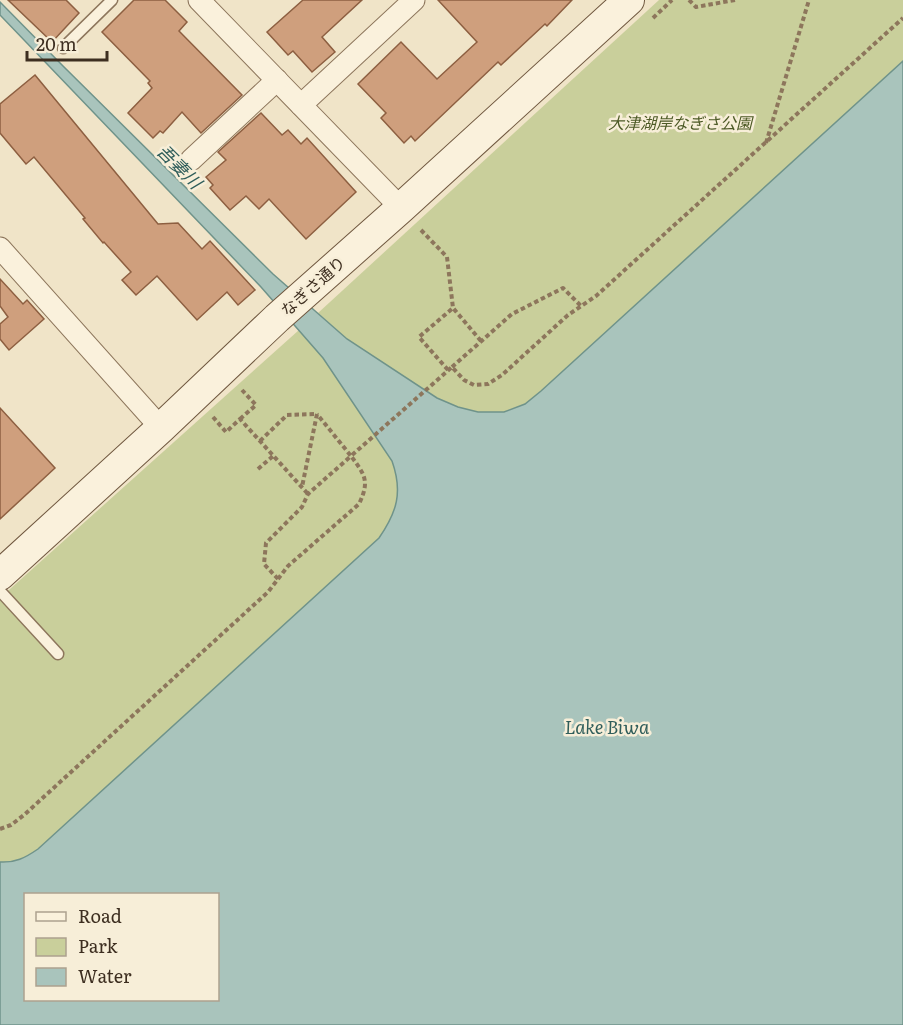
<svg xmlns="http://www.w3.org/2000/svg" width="903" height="1025" font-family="Literata,'Noto Sans JP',serif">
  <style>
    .green { fill: #c9cf9b }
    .water { fill: #a9c4bc; stroke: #6f938a; stroke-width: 1.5; fill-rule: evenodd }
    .building { fill: #cf9f7d; stroke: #8d5f41; stroke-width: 1.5 }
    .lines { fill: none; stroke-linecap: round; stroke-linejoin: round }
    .lane-casing { stroke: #8d765c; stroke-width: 13 }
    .street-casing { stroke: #8d765c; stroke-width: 23 }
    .secondary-casing { stroke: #6f573f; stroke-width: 32 }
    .path { stroke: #8d765c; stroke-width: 4; stroke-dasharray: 4.5 3; stroke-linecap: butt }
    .lane { stroke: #faf1dc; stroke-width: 10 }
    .street { stroke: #faf1dc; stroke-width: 21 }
    .secondary { stroke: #faf1dc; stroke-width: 30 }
    .labels { text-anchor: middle; stroke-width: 5; stroke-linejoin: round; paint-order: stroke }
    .park-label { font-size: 16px; font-style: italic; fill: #4d5a26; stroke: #f7eed8 }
    .street-label { font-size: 16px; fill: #3d2e20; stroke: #f7eed8 }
    .water-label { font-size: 18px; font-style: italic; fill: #2f5d5a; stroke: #f7eed8 }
  </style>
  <rect width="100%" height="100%" fill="#f0e4c8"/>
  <!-- green -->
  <g class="green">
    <path d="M659 0H903V61L541 391 525 404 504 412H478L458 407 437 398 347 339 318 313Z"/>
    <path d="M299 330 323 358 392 461C403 491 397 513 379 538L38 849C25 858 15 863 0 862V598Z"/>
  </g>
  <!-- water -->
  <path class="water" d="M0 2 63 66 273 274 347 339 437 398 458 407 478 412H504L525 404 541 391 903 61V1025H0V862C15 863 25 858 38 849L379 538C397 512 403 492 392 461L323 358 261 287 0 15ZM26 894H218V1000H26Z"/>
  <!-- building -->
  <g class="building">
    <path d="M8 0H66L79 13 52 42Z"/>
    <path d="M134 0H165L187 22 179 31 242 95 201 133 182 112 163 133 160 131 153 138 128 113 152 88 148 83 150 81 102 32Z"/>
    <path d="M303 0H362L322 37 335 52 312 72 293 51 288 55 267 32Z"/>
    <path d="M438 0H572L547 26 545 24 501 65 498 62 415 141 411 136 404 143 381 118 386 113 358 84 401 42 437 79 477 42Z"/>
    <path d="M35 75 158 224 178 223 202 249 210 241 255 290 238 305 227 292 197 320 157 276 136 295 122 280 131 272 104 242 103 243 83 219 85 218 34 157 26 164 0 133V104Z"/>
    <path d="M261 113 282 135 288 130 301 144 307 138 356 192 306 239 269 199 259 209 246 196 230 210 210 188 213 185 206 177 226 160 218 152Z"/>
    <path d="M0 279 23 304 27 300 44 319 9 350 0 339V324L8 317 0 306Z"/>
    <path d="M0 408 55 468 0 519Z"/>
  </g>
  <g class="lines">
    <defs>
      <g id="lane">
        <path d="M63 48 112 0"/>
        <path d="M0 591 58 654"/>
      </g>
      <g id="street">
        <path d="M199 0 401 208"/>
        <path d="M301 105 414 0"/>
        <path d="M191 160 277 80"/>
        <path d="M0 248 161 428"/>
      </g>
      <path id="secondary" d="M0 575 161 428 277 318 401 208 629 0"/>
    </defs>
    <!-- lane casing -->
    <use href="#lane" class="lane-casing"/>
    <!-- street casing -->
    <use href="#street" class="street-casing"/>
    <!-- secondary casing -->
    <use href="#secondary" class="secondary-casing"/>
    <!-- path -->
    <g class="path">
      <path d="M689 0 696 7 735 0"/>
      <path d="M653 18 672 0"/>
      <path d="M766 143 809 0"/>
      <path d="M421 230 447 257 453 308 481 341"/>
      <path d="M452 367 512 314 563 288 581 306"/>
      <path d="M448 370 419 337 453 308"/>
      <path d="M213 417 226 432 240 419 308 494"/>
      <path d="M240 419 256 405 242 390"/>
      <path d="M260 441 287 415 317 414 302 487"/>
      <path d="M258 469 273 456"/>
      <path d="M278 579 264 564 266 543 302 507 308 494 351 456 317 414"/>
      <path d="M0 829 11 825 24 815 268 592 288 566 359 504C370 481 365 475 351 456L452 367 464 380 474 385 488 384 502 375 568 315 596 296 903 18"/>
    </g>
    <!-- lane -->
    <use href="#lane" class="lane"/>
    <!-- street -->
    <use href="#street" class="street"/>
    <!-- secondary -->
    <use href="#secondary" class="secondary"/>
  </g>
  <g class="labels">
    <!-- park labels -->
    <g class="park-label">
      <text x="680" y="129">大津湖岸なぎさ公園</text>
    </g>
    <!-- street labels -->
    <g class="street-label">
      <text transform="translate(313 286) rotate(-42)" y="6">なぎさ通り</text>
    </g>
    <!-- water labels -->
    <g class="water-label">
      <text transform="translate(179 167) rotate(45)" y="6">吾妻川</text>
      <text x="607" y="734">Lake Biwa</text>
    </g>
  </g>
  <!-- legend -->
  <rect x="24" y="893" width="195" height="108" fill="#f7eed8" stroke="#ada18e" stroke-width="1.5"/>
  <rect x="36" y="912" width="30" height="9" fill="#faf1dc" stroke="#ada18e" stroke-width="1.5"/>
  <text x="78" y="923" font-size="18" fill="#3d2e20">Road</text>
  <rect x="36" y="938" width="30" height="18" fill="#c9cf9b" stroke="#ada18e" stroke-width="1.5"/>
  <text x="78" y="953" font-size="18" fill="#3d2e20">Park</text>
  <rect x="36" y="968" width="30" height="18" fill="#a9c4bc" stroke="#ada18e" stroke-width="1.5"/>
  <text x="78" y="983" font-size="18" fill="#3d2e20">Water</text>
  <!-- scale -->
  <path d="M27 51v9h80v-9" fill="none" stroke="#3d2e20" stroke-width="3"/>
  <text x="36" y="51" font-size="18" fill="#3d2e20" stroke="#f7eed8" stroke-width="4.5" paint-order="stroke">20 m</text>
</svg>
